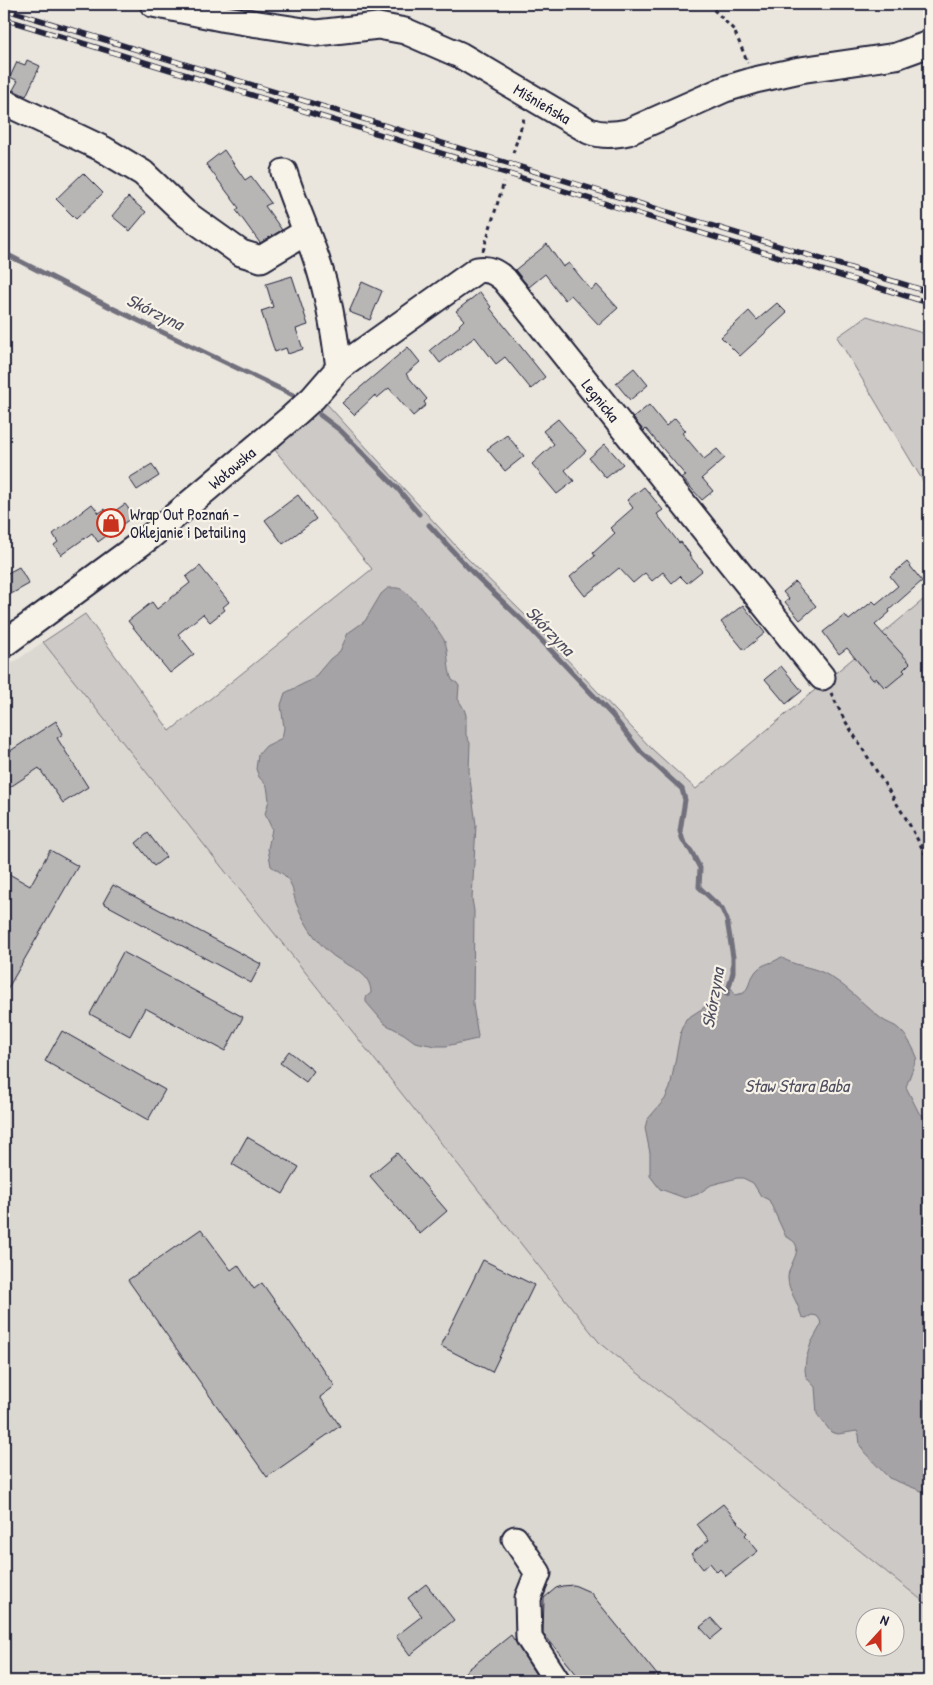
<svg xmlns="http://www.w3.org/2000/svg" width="933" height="1685" font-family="'Patrick Hand',sans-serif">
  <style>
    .built { fill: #dbd8d2; fill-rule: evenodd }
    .green { fill: #cdc9c6; stroke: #787680 }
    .water { fill: #a6a3a6; stroke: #716f7b }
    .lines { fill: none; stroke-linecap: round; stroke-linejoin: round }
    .stream { stroke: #716f7b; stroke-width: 5 }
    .building { fill: #b8b6b5; stroke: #22223b }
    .minor-casing { stroke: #22223b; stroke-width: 29 }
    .path { stroke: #22223b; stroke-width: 3; stroke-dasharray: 4 4; stroke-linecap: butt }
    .minor { stroke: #f7f3e8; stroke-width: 25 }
    .rail-casing { stroke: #22223b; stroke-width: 5.5 }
    .rail { stroke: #f7f3e8; stroke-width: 4; stroke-dasharray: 11; stroke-linecap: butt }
    .labels { text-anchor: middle; stroke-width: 4.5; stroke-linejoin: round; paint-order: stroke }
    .street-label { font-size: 16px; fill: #22223b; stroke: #f7f3e8 }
    .poi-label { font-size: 16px; fill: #22223b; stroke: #f7f3e8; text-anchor: start }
    .water-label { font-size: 18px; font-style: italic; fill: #504f60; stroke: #f7f3e8 }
  </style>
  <rect width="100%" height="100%" fill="#eae6de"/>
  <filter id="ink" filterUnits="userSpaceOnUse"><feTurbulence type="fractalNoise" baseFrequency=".02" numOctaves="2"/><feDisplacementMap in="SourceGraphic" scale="10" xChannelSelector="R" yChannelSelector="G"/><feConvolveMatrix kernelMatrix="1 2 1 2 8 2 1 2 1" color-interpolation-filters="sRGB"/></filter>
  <g filter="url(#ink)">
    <!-- built -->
    <path class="built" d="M43 642 599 1342 929 1606V1681H4V669ZM866 1618H896V1648H866Z"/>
    <!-- green -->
    <g class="green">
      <path d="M867 316 929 335V491L837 337Z"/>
      <path d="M326 403 466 557 524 614 652 749 696 789 929 595V1606L599 1342 43 642 85 614 170 731 372 569 275 450Z"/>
    </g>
    <!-- water -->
    <g class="water">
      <path d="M388 588C393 588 398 587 403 590 411 594 442 634 445 642 449 654 447 668 452 680L457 683 459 686 458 699 464 709 466 715V735L470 743 469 771 476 825 472 899 474 911 473 1005 478 1036 477 1039 446 1046H435L415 1042 404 1034 385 1024 366 1002V997L371 993C371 975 354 968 341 961 320 949 305 925 296 903 293 894 293 885 287 878 283 873 276 870 271 866L268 849 272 829 265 814 269 800 267 786 259 777 256 769 258 755 266 746 282 738 284 728 281 705 285 693 313 679 330 659 340 651 348 633 365 621 381 594Z"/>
      <path d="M781 957C793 966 810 966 824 973 845 984 860 1001 878 1016 883 1021 889 1023 895 1026 905 1032 913 1047 917 1057L906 1087 919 1113 929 1119V1494L889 1478 864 1452 860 1445 859 1435 857 1431 838 1434 831 1432 817 1414 815 1387 806 1377 805 1370 806 1359 811 1343 821 1325 820 1320 817 1316 812 1315 806 1318 802 1317 800 1312C797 1301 788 1290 788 1278 788 1262 809 1246 786 1237L769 1200 761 1196 753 1183 743 1178H737L711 1185 698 1194 685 1198 660 1189 650 1176V1153L645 1128 647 1120 665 1099 670 1088 681 1030 686 1019 714 1001 726 988 732 989 735 995 744 993C749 987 751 977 756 971 764 962 773 964 781 957Z"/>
    </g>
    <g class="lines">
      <!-- stream -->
      <g class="stream">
        <path d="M4 253 108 306 293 395"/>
        <path d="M320 415 341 431 397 488 419 514"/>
        <path d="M429 525 473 573 527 625 612 715 641 752 682 789 685 800 680 831 683 841 691 851 700 868 699 887 722 909 727 920 733 957V972L727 994"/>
      </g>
    </g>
    <!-- building -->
    <g class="building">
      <path d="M27 60 40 66 26 96 13 90 18 81 10 77 17 62 25 65Z"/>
      <path d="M224 150 245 180 251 176 271 203 265 206 282 230 260 243 236 210 239 208 206 164Z"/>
      <path d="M83 173 103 193 76 219 56 199Z"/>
      <path d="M128 197 146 212 130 231 112 216Z"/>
      <path d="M547 244 563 267 569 263 591 290 597 285 618 308 599 325 571 295 565 300 545 274 529 287 515 270Z"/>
      <path d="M292 276 308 325 296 329 303 349 288 354 286 348 275 352 261 311 273 307 266 284Z"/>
      <path d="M362 282 382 291 370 320 349 312Z"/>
      <path d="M480 292 491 307 490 308 545 377 531 389 505 357 496 364 475 337 440 363 430 350 460 326 459 325 464 320 456 311Z"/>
      <path d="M777 303 787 313 740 356 721 337 749 311 757 320Z"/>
      <path d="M408 347 420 362 406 374 427 399 424 402 426 405 413 416 389 388 377 398 375 395 354 415 342 403Z"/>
      <path d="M634 368 648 385 630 400 616 383Z"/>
      <path d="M649 405 666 426 675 418 686 431 682 433 704 459 717 449 725 458 702 478 713 491 702 500 682 478 686 476 646 429 644 431 633 418Z"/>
      <path d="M558 419 586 451 565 470 574 481 557 494 532 464 554 444 543 431Z"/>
      <path d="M507 435 524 456 505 471 487 449Z"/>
      <path d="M605 444 623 464 606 478 589 458Z"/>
      <path d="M152 464 159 476 137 490 129 478Z"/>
      <path d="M644 487 663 510 657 514 679 543 681 542 690 554 689 555 702 571 687 583 680 576 672 583 663 572 652 581 645 573 633 583 619 568 585 596 570 577 595 556 593 553 615 533 610 528 633 508 627 500Z"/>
      <path d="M298 495 316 519 283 544 265 520Z"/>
      <path d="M92 504 99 513 105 509 109 515 125 504 134 516 98 542 92 533 61 555 54 545 58 542 53 534Z"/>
      <path d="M907 562 922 581 889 610 890 612 875 625 910 663 903 670 905 672 887 687 885 685 884 687 876 678 873 680 847 648 839 654 823 632 845 615 849 620 873 601 876 604 898 586 890 576Z"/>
      <path d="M200 566 229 602 223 607 225 610 210 622 203 614 178 634 194 654 170 673 128 621 152 602 157 609 190 583 186 577Z"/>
      <path d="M19 567 29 584 4 598V575Z"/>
      <path d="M795 582 816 606 800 620 785 602 789 599 783 592Z"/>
      <path d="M743 605 765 633 744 650 721 622Z"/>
      <path d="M781 666 802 691 786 704 765 679Z"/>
      <path d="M56 721 63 734 57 738 88 787 63 803 39 768 4 791V755Z"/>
      <path d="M148 833 166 857 154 866 136 843Z"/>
      <path d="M50 850 78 866 4 995V871L30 886Z"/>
      <path d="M113 885 261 964 251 983 103 903Z"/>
      <path d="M123 952 243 1017 225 1051 145 1008 130 1036 90 1014Z"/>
      <path d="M62 1031 165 1090 148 1120 45 1061Z"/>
      <path d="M289 1051 314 1071 306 1082 280 1063Z"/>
      <path d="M247 1137 299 1167 283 1194 232 1164Z"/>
      <path d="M397 1153 447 1211 420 1234 370 1176Z"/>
      <path d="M201 1229 231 1270 238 1265 254 1289 262 1283 335 1386 320 1397 340 1426 267 1477 128 1280Z"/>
      <path d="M483 1260 534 1285 492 1372 441 1346Z"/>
      <path d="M723 1504 747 1533 745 1535 758 1551 726 1576 720 1569 717 1572 710 1563 703 1569 691 1554 709 1540 697 1524Z"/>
      <path d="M426 1584 454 1620 410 1655 396 1636 422 1616 408 1598Z"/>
      <path d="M574 1585 590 1592 662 1681H582L543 1633 544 1598 556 1588 562 1586Z"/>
      <path d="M711 1618 722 1630 711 1639 700 1627Z"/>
      <path d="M511 1635 540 1681H454Z"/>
    </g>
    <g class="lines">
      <defs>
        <g id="minor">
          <path id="s1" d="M153 4 226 19 317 33 378 26 405 31 460 55 589 131C602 136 614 135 628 132L725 89 755 80 800 70 896 56 929 44"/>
          <path d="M4 102 103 149 143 173 185 213 241 253 261 259 306 232"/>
          <path d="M284 172C293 200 305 227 315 255 328 291 334 329 339 368"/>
          <path id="s2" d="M4 644 151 536 292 417 313 398 339 368 477 270C489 268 495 272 504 279L822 677"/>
          <path d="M515 1539 538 1573 528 1598 529 1638 557 1681"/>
        </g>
      </defs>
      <!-- minor casing -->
      <use href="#minor" class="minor-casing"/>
      <!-- path -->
      <g class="path">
        <path d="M708 4 734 30 748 63"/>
        <path d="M513 153 525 115"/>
        <path d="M483 251 504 182"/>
        <path d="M831 693 844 719 907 820 929 861"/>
      </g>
      <!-- minor -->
      <use href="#minor" class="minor"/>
      <defs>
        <g id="rail">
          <path d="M4 9 929 292"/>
          <path d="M4 19 929 303"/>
        </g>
      </defs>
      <!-- rail casing -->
      <use href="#rail" class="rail-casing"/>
      <!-- rail -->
      <use href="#rail" class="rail"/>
    </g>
  </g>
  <!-- icons -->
  <defs>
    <symbol id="shop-ring" viewBox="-11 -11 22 22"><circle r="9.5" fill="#f7f3e8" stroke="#c8321e" stroke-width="1.5"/><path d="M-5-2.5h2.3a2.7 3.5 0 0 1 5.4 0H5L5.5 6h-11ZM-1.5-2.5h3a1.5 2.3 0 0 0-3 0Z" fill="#c8321e"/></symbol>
  </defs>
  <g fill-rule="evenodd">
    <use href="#shop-ring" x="95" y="507" width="32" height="32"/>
  </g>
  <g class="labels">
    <!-- street labels -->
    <g class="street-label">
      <text dy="6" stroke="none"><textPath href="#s1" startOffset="411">Miśnieńska</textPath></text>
      <text dy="6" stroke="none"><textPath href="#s2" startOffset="789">Legnicka</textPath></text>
      <text dy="6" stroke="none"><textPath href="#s2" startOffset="288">Wołowska</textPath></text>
    </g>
    <!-- poi labels -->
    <g class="poi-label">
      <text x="130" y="520">Wrap Out Poznań -<tspan x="130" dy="18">Oklejanie i Detailing</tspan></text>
    </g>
    <!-- water labels -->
    <g class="water-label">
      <text transform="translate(155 312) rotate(26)" y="6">Skórzyna</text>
      <text transform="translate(550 631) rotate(46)" y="6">Skórzyna</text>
      <text transform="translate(713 998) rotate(-80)" y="6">Skórzyna</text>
      <text x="797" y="1092">Staw Stara Baba</text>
    </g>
  </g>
  <!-- margin -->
  <rect width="933" height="1685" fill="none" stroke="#f7f3e8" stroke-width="20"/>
  <rect x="10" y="10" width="913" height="1665" fill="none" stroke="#22223b" stroke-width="2" filter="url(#ink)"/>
  <!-- north arrow -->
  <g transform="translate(880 1632) rotate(21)"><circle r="24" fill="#f7f3e8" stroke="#a29fa3"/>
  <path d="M0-4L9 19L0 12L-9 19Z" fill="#c8321e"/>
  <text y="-8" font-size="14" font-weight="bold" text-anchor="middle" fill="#22223b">N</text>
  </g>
</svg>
